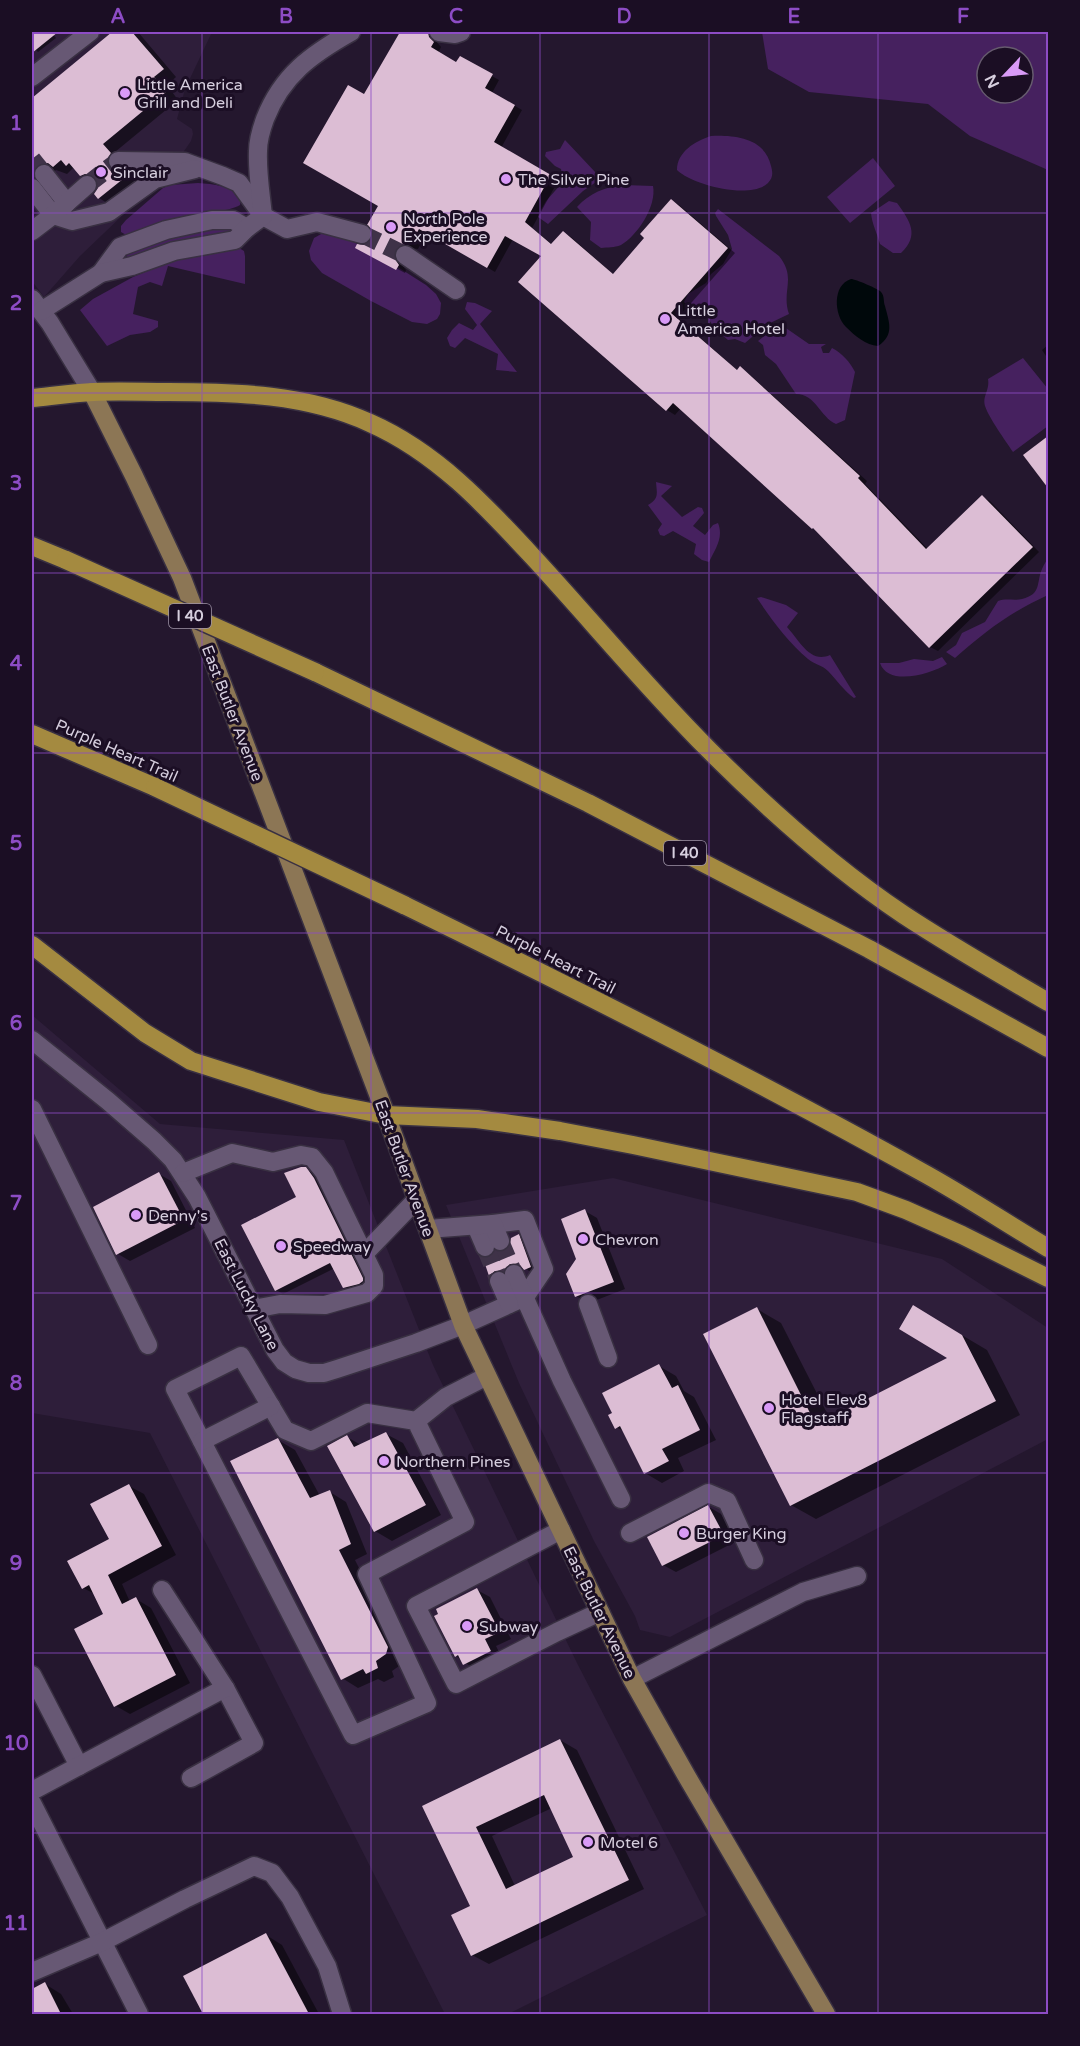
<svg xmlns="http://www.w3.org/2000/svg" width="1080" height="2046" font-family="'Varela Round',sans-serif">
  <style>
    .built { fill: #2e1e3a }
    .green { fill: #46215f; fill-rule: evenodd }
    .water { fill: #00080b }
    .shadow { fill: #0007; fill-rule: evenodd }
    .building { fill: #dcbdd4; fill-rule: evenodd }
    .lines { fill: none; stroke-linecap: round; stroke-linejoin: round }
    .minor-tunnel { stroke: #3f3248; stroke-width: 18; stroke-dasharray: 18 9; stroke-linecap: butt }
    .minor-casing { stroke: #393042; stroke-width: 21 }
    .major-casing { stroke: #393042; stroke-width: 21 }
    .highway-casing { stroke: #393042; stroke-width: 21 }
    .minor { stroke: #675874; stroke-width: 18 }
    .major { stroke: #8c7655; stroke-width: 18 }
    .highway { stroke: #a48a40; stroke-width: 18 }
    .highway-bridge-casing { stroke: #393042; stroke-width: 21; stroke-linecap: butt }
    .highway-bridge { stroke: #a48a40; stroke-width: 18 }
    .grid { fill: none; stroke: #8d4cc5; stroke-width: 1.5; stroke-opacity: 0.55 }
    .poi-dot { fill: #d99af7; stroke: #1b0e24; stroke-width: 2 }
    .labels { text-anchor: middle; stroke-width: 6; stroke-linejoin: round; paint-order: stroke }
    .shield { fill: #1b0e24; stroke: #9e94a6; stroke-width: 1.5 }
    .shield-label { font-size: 15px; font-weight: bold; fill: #d6cede }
    .poi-label { font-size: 16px; fill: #d6cede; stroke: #1b0e24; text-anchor: start }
    .street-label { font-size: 16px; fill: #d6cede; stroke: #1b0e24 }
    .neatline { fill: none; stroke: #8d4cc5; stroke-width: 2 }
    .grid-label { font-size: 20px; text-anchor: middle; font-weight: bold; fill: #8d4cc5 }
  </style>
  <rect width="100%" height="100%" fill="#24172e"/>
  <!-- built -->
  <g class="built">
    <path d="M32 32H212L185 89 177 119 192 129 193 134 191 141 173 167 80 256 44 297 32 281Z"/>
    <path d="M32 1015 160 1124 344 1140 433 1365 577 1663 707 1915 508 2014H445L150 1433 32 1413Z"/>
    <path d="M613 1178 942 1259 1048 1328V1439L670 1637 640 1630 635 1616 594 1541 519 1383 446 1205Z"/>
  </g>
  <!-- green -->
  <g class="green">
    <path d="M762 32H1048V170L970 136 928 104 809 92 768 69ZM987 57H1023V93H987Z"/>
    <path d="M711 136C735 135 765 138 771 166 773 173 773 178 768 183 750 200 692 185 677 170 677 152 695 141 711 136Z"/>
    <path d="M565 140 596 173 599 180 583 191 548 224 538 217V215L546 201 563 182 561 169 555 166 545 156 546 152 560 149Z"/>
    <path d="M873 158 895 186 850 223 827 197Z"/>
    <path d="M198 183C213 184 233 186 241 199L240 205C229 212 200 213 185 216 166 220 147 229 128 236L121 232V226L126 220 163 188 170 185Z"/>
    <path d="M624 185 653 186C657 206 637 236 621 245 614 248 608 247 601 248L590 240 591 222 577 207C590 193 604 187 624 185Z"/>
    <path d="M889 201 897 203C910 221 920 235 901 253H893L880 244C877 233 872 224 871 213Z"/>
    <path d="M718 209 779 256C797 278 781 291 789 314L766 325 745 343 735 339 728 340 715 329 706 315 689 307 684 302 688 294 706 283 711 274 723 264 732 249 728 235 716 216 715 213Z"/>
    <path d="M222 225 235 231 125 259 128 254 171 235Z"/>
    <path d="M323 233 337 234 374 252 426 285 436 294 441 303 440 314 437 319 427 324 412 322 371 301 322 273 311 260 309 251 314 238Z"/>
    <path d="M239 248 244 251 245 256V284L168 266 162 286 150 282 138 287 133 314 158 321V327L150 332 130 335 107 346 80 310 93 299 133 277 164 264 182 258Z"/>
    <path d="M467 302 475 303 492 311 480 324 517 372 496 370 498 354 465 338 455 348 450 346 447 338 452 330 459 323 473 330 477 325 465 309Z"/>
    <path d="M778 325 783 326 809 344H826L821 347 823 353H829L832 348C842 353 850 362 855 372L845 420 836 424C820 417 816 394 796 394L776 364 765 355 763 345 758 341Z"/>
    <path d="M1023 358 1048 389V426L1013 452C1005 440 989 418 985 406 982 397 990 390 988 379Z"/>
    <path d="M656 482 672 486 661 496 682 517 698 507 702 508 704 513 693 526 705 535 713 525 718 523C724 538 715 549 709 562L702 560 694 554 696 544 673 531 664 536 660 535 658 530 662 524 648 505C659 499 657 494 656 482Z"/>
    <path d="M1048 556V595C1009 613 987 630 955 658L946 652 956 645 962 633 985 622 998 601C1006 598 1014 601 1022 599 1042 594 1036 583 1042 569 1044 564 1047 561 1048 556Z"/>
    <path d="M761 597 786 605 798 613 787 627C799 640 810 664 830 655L856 697 854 698C843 690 837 680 828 671 822 665 814 664 808 659 788 642 771 619 757 598Z"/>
    <path d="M942 657 947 664C931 674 888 687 880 663H899L914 659 933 661Z"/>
  </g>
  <!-- water -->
  <path class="water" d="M851 279C855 279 879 289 881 292 885 297 883 301 885 306 889 322 895 335 878 346 866 345 855 336 846 327 834 315 832 285 851 279Z"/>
  <!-- shadow -->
  <g class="shadow">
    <path d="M32 32H51L56 38 38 52 32 46Z"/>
    <path d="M114 32H138L176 77 167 85 178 100 115 152 123 161 120 168 121 173 126 174 140 182 112 206 99 198 96 194 99 188 98 182 94 183 81 175 73 168 67 174 56 170 47 177 46 184 39 186 32 202V117L37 113 32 106V100Z"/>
    <path d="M401 32H437L436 41 441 47 438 53 457 64 460 58 499 80 492 93 522 110 501 148 558 181 532 228 553 245 564 233 571 237 614 275 647 238 672 201 679 205 735 253 678 318 738 371 740 368 748 373 867 481 865 484 928 549 982 497 990 501 1039 552 938 651 930 647 817 531 681 408 675 415 667 410 520 282 543 256 513 239 495 272 427 232 418 249 409 248 403 254 402 265 406 270 405 273 357 247 365 246 374 238 380 206 365 96Z"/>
    <path d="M1048 345V359L1042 350Z"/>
    <path d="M1048 437V486L1026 455Z"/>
    <path d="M305 1169 313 1173 321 1184 369 1282 351 1291 344 1287 335 1268 283 1294 276 1290Z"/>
    <path d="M159 1174 171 1181 195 1228 130 1261 118 1254 95 1207Z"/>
    <path d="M585 1211 597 1218 625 1289 589 1303 576 1296Z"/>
    <path d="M518 1236 522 1238 534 1269 529 1271 523 1266 514 1265 507 1272H499L494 1276 491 1275Z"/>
    <path d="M757 1309 781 1323 830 1419 951 1358 938 1321 987 1350 1020 1415 816 1519 791 1505Z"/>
    <path d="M659 1366 676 1376 684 1391 694 1397 716 1440 678 1458 684 1471 662 1483 645 1473 625 1432 616 1427Z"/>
    <path d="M386 1434 403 1443 441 1515 392 1541 375 1531 347 1437 361 1445Z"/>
    <path d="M278 1440 295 1450 320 1496 330 1492 346 1502 367 1554 355 1560 404 1658 402 1664 392 1671 394 1677 384 1682 378 1679 358 1688 342 1678Z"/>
    <path d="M129 1486 144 1494 176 1555 122 1584 130 1602 136 1599 151 1608 190 1683 130 1714 116 1706 105 1615 95 1594 83 1588 111 1540Z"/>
    <path d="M709 1507 721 1514 735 1542 676 1572 663 1565Z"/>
    <path d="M477 1590 490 1597 511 1639 496 1646 502 1658 477 1671 456 1656Z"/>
    <path d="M560 1740 577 1750 644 1889 489 1964 472 1955V1906L424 1807ZM552 1808 575 1858 515 1886 492 1836Z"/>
    <path d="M266 1935 282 1945 319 2014H205L185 1976Z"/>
    <path d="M45 1984 61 1994 73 2014H32V1991Z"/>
  </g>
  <!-- building -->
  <g class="building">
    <path d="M32 32H58L32 53Z"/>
    <path d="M112 32H132L164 69 154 77 166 92 103 144 111 153 107 160 109 167 113 171 126 172 128 175 98 199 94 194 98 188V182L95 177 85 174 80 176 69 163 66 166 61 160 53 167 48 163 38 165 33 170V177H32V98Z"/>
    <path d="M400 32H428L429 37 434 42 431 47 456 62 460 56 493 74 485 88 515 105 494 142 551 175 525 222 551 244 563 231 613 274 644 238 640 234 671 199 728 248 671 313 737 370 740 366 860 476 858 478 926 549 982 495 1033 547 929 648 813 528 812 529 673 403 666 411 518 282 541 256 505 236 487 268 419 229 410 245H401L395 249V259L399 265 396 270 355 248 357 244 364 245 369 242 373 237V231L367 225 378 206 303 163 348 85 364 94Z"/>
    <path d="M1048 436V488L1023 455Z"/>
    <path d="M301 1167H306L314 1178 363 1278V1281L359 1284 343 1288 330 1263 275 1291 241 1225 296 1197 284 1173Z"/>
    <path d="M159 1172 184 1220 116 1255 93 1207Z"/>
    <path d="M585 1209 614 1282 575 1297 566 1274 576 1259 561 1219Z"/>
    <path d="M519 1234 531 1267 524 1270 520 1265 510 1264 503 1271H495L489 1276 483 1258 490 1257 495 1251H505L509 1247 511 1238Z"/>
    <path d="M913 1305 962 1335 996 1401 790 1506 703 1334 757 1307 816 1425 947 1358 899 1329Z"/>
    <path d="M659 1364 672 1388 678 1385 700 1430 662 1449 669 1461 644 1474 620 1426 615 1429 608 1415 612 1413 602 1393Z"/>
    <path d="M386 1432 426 1505 374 1532 327 1446 347 1435 354 1447Z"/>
    <path d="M278 1438 310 1498 330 1490 351 1544 339 1550 388 1647 386 1654 376 1661 378 1668 366 1674 363 1669 341 1680 230 1461Z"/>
    <path d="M129 1484 162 1546 108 1575 122 1604 136 1597 176 1675 114 1707 74 1629 103 1614 89 1585 82 1589 67 1561 109 1539 90 1504Z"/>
    <path d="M708 1505 724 1535 662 1566 647 1537Z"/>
    <path d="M477 1588 500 1632 485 1639 491 1651 463 1665 458 1655 455 1657 434 1616 438 1614 436 1609Z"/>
    <path d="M560 1739 629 1880 471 1956 451 1915 470 1906 422 1806ZM544 1795 573 1857 506 1889 476 1827Z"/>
    <path d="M266 1933 309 2014H203L183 1976Z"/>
    <path d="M45 1982 61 2014H32V1989Z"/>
  </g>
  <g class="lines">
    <!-- minor-tunnel -->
    <g class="minor-tunnel">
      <path d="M32 159 44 174"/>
      <path d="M87 185 118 161"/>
      <path d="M362 234 405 255"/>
      <path d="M500 1241 514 1274"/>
      <path d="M485 1247 499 1281"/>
    </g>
    <defs>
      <g id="minor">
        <path d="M439 32 455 34 461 32"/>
        <path d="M32 77 90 32"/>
        <path d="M118 161 185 162 223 176 239 183 263 216 287 229 317 222 362 234"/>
        <path d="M44 174 67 203"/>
        <path d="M32 188 53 215 72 221 109 212 155 179 195 169"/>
        <path d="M32 231 53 215 87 185"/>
        <path d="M405 255 456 290"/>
        <path d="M101 273 120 247 166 230 212 220H233L247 228"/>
        <path d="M32 299 50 323 92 392"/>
        <path d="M41 311 101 273 132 266 174 251 235 240 247 228 263 216C261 195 257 173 258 151 258 140 261 130 265 119 282 75 312 54 351 32"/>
        <path d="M32 1040 108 1101 154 1141 173 1160 197 1197 275 1350 284 1362 295 1369 309 1373H324L337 1369 416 1343 463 1325 525 1297 544 1269 525 1220 493 1224"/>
        <path d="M32 1109 148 1345"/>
        <path d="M183 1173 232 1153 273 1162 301 1155 312 1157 324 1172 374 1275V1286L367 1293 325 1305 280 1304 254 1309"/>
        <path d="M476 1226 485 1247"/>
        <path d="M428 1229 493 1224 500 1241"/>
        <path d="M364 1254 417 1199"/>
        <path d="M514 1274 562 1381 621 1499"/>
        <path d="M499 1281 509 1304"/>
        <path d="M588 1304 608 1358"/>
        <path d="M416 1421 367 1413 311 1441 285 1430 241 1356 175 1389 353 1735 427 1703 367 1574 465 1522 416 1421 446 1397 487 1376"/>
        <path d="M202 1441 271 1406"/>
        <path d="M561 1530 416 1606 456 1684 557 1632 600 1612"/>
        <path d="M630 1533 708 1493 727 1501 754 1560"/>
        <path d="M32 1675 79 1766"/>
        <path d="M632 1679 803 1592 857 1576"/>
        <path d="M191 1778 254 1743 225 1688"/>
        <path d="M32 1791 225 1688 162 1590"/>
        <path d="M32 1803 139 2014"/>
        <path d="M32 1972 102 1942 185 1899 254 1866 272 1873 290 1897 327 1966 342 2014"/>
      </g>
      <path id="major" d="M92 392 134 476 182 578 386 1115 463 1325 632 1679 686 1775 826 2014"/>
      <g id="highway">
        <path d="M32 398C52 396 73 393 94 392 118 391 143 392 168 392 236 392 307 394 370 423 436 452 485 505 533 557 592 621 647 688 709 750 769 810 834 868 904 915 951 946 1000 974 1048 1002"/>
        <path d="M32 546 66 560"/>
        <path d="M315 672 588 803 869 949 1048 1048"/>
        <path d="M32 734 155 787"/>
        <path d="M404 905C578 990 751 1077 920 1171 964 1195 1006 1223 1048 1248"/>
        <path d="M32 945 145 1033 191 1061 319 1102 386 1115 477 1119 560 1131 633 1145 857 1192 906 1210 962 1235 1048 1278"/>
      </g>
    </defs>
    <!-- minor casing -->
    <use href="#minor" class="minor-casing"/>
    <!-- major casing -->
    <use href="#major" class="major-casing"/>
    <!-- highway casing -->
    <use href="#highway" class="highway-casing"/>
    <!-- minor -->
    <use href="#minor" class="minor"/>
    <!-- major -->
    <use href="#major" class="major"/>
    <!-- highway -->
    <use href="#highway" class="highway"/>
    <defs>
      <g id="highway-bridge">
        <path d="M66 560 315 672"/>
        <path d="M155 787 404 905"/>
      </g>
    </defs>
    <!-- highway-bridge casing -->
    <use href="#highway-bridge" class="highway-bridge-casing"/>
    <!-- highway-bridge -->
    <use href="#highway-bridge" class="highway-bridge"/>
  </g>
  <!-- grid -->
  <path class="grid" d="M202 32V2014M371 32V2014M540 32V2014M709 32V2014M878 32V2014M32 213H1048M32 393H1048M32 573H1048M32 753H1048M32 933H1048M32 1113H1048M32 1293H1048M32 1473H1048M32 1653H1048M32 1833H1048"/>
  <!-- markers -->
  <g class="poi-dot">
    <circle cx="125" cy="93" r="6"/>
    <circle cx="101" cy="172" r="6"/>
    <circle cx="506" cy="179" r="6"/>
    <circle cx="391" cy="227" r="6"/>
    <circle cx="665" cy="319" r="6"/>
    <circle cx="136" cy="1215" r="6"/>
    <circle cx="583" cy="1239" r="6"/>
    <circle cx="281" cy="1246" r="6"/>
    <circle cx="769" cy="1408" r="6"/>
    <circle cx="384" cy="1461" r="6"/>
    <circle cx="684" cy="1533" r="6"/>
    <circle cx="467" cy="1626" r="6"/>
    <circle cx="588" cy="1842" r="6"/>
  </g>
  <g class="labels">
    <!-- shield labels -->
    <g class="shield">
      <rect x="169" y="604" width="42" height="24" rx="4.5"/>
      <rect x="664" y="841" width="42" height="24" rx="4.5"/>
    </g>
    <g class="shield-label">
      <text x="190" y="621">I 40</text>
      <text x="685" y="858">I 40</text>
    </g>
    <!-- poi labels -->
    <g class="poi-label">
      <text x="137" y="90">Little America<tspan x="137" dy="18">Grill and Deli</tspan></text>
      <text x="113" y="178">Sinclair</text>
      <text x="518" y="185">The Silver Pine</text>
      <text x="403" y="224">North Pole<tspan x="403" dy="18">Experience</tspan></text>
      <text x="677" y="316">Little<tspan x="677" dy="18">America Hotel</tspan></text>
      <text x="148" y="1221">Denny's</text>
      <text x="595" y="1245">Chevron</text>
      <text x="293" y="1252">Speedway</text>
      <text x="781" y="1405">Hotel Elev8<tspan x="781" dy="18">Flagstaff</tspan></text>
      <text x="396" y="1467">Northern Pines</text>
      <text x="696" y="1539">Burger King</text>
      <text x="479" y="1632">Subway</text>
      <text x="600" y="1848">Motel 6</text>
    </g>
    <!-- street labels -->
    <g class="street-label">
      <text transform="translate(233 713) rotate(69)" y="6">East Butler Avenue</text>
      <text transform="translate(117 750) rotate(24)" y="6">Purple Heart Trail</text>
      <text transform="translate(556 959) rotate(27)" y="6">Purple Heart Trail</text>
      <text transform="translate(405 1168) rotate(70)" y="6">East Butler Avenue</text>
      <text transform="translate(247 1294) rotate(63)" y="6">East Lucky Lane</text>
      <text transform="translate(600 1612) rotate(64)" y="6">East Butler Avenue</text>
    </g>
  </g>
  <!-- border -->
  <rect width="1080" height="2046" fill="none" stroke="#1b0e24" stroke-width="66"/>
  <!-- north arrow -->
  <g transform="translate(1005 75) rotate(244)"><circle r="28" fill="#1b0e24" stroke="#665b6e" stroke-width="1.5"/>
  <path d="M0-4.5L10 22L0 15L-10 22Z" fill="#d99af7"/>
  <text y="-9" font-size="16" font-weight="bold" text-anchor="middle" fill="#d6cede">N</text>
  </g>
  <rect x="33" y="33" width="1014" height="1980" class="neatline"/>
  <g class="grid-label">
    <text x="118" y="23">A</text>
    <text x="286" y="23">B</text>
    <text x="456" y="23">C</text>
    <text x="624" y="23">D</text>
    <text x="794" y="23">E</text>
    <text x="963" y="23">F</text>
    <text x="16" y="130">1</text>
    <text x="16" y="310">2</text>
    <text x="16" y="490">3</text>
    <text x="16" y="670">4</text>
    <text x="16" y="850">5</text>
    <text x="16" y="1030">6</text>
    <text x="16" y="1210">7</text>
    <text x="16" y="1390">8</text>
    <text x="16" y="1570">9</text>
    <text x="16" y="1750">10</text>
    <text x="16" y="1930">11</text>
  </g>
</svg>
